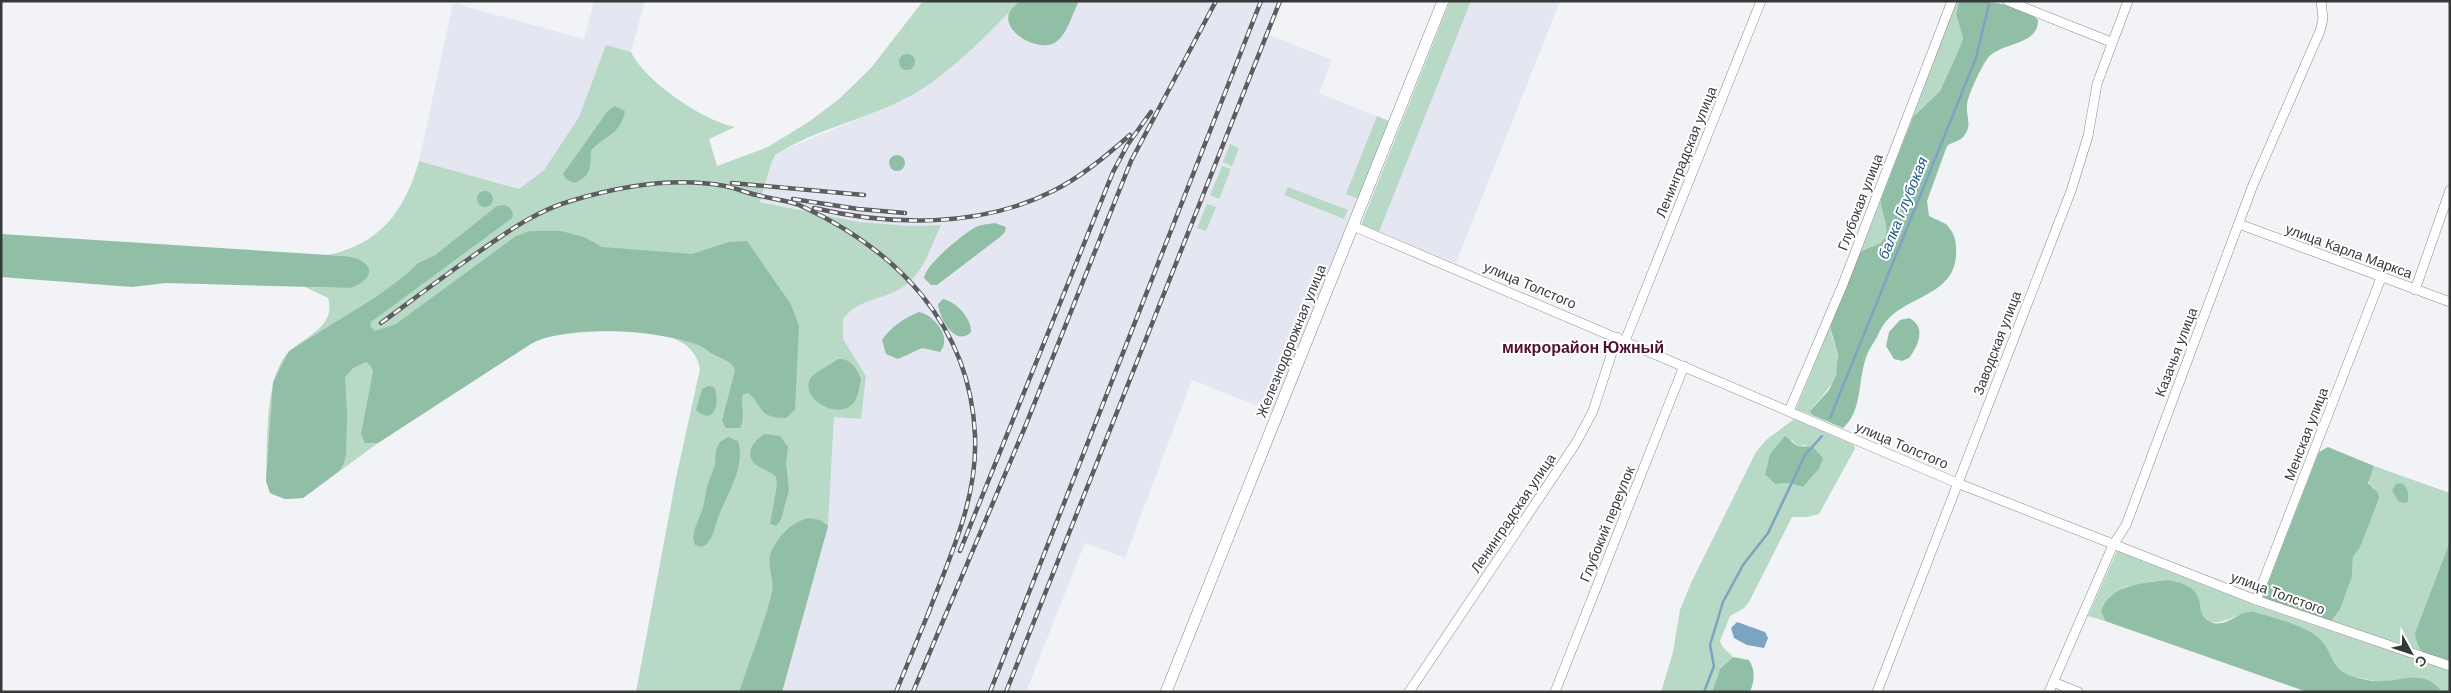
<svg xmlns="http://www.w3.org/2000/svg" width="2451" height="693" font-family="'DM Sans',sans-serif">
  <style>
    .built { fill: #e4e7f2 }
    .green { fill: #b7d9c5; fill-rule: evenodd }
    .forest { fill: #91bfa5 }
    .water { fill: #7da3c2 }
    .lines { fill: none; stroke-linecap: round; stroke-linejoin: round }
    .stream { stroke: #7da3c2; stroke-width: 2.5 }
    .street-casing { stroke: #87888b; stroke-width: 10 }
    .secondary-casing { stroke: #87888b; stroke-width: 12 }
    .street { stroke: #fff; stroke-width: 9 }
    .secondary { stroke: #fff; stroke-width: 11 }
    .rail-casing { stroke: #5c5d5f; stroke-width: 4.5 }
    .rail { stroke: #fff; stroke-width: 2.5; stroke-dasharray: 8; stroke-linecap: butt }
    .labels { text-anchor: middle; stroke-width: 4; stroke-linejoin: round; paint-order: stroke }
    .street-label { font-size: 14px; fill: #373839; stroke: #fff }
    .water-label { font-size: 15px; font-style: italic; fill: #1f5b85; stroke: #fff }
    .quarter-label { font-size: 16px; font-weight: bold; fill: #4e0f31; stroke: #fff }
  </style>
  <rect width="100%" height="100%" fill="#f2f3f7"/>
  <!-- built -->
  <g class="built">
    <path d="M594 1H645L631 52 606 46 579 117 544 170 519 189 419 161 453 3 584 39Z"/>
    <path d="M1079 1H1282L1269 35 1332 60 1319 93 1389 121 1273 412 1192 380 1125 558 1085 543 1026 692H782L828 526 834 417 860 419 866 376 843 339V319L853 307 866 301 941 225 911 226 859 222 760 202 771 164 775 155 784 150 896 103 927 86 1009 12 1008 20 1012 30 1020 38 1048 45 1056 42 1063 33Z"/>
    <path d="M1471 1H1560L1456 263 1379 232Z"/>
  </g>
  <!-- green -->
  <g class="green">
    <path d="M923 1H1019C994 30 945 77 912 95 869 119 817 128 775 155L771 164 760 202 859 222 911 226 941 225C931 246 923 274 903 287 882 301 860 297 843 319V339L866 376 861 419 834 417 828 526 782 692H636L676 478 700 369C698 356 689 345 677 340 644 327 571 330 537 340L378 443 303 498 285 499 270 493 266 481C268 445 264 391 283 359 295 339 338 330 328 298L305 287 349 288 344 256 328 255C380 244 405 211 419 161L519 189 544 170 579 117 606 45 631 52C645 81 703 121 735 127L709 139 717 166 768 147 810 121 839 99 871 68Z"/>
    <path d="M1450 1H1471L1379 232 1361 225Z"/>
    <path d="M1956 1H1959L1956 14 1963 38 1960 47 1940 91 1913 117Z"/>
    <path d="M1377 116 1389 121 1359 199 1346 194Z"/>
    <path d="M1230 144 1239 148 1232 166 1223 162Z"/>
    <path d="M1222 166 1231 169 1219 199 1210 195Z"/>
    <path d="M1288 187 1348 210 1344 219 1284 195Z"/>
    <path d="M1881 199C1879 213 1894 230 1881 242 1876 247 1866 247 1860 253Z"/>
    <path d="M1207 204 1216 207 1206 231 1197 228Z"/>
    <path d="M1830 327C1831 336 1835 344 1837 353 1843 378 1823 394 1810 411L1812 415 1796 409Z"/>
    <path d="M1794 419 1854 445 1855 449 1852 454 1819 514 1807 517H1792L1749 602 1744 608 1730 616 1720 641 1722 646 1733 657 1720 669 1712 692H1661L1673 652 1680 610 1691 583 1756 452 1766 440ZM1792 440 1797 446 1806 445 1819 469 1803 487 1789 483 1775 484 1766 474 1770 454Z"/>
    <path d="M2374 466 2450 493V541L2415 633 2424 653 2327 621 2352 576 2353 557 2374 488 2370 486 2368 479Z"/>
    <path d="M2117 551 2254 605 2450 671V692C2439 692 2350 678 2342 673 2331 665 2329 651 2322 641 2314 629 2294 626 2281 621 2273 618 2264 614 2256 613 2233 610 2202 645 2198 597L2178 582 2168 580 2148 582 2125 587 2101 611 2105 621 2088 616Z"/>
  </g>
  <!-- forest -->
  <g class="forest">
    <path d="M1019 1H1079C1072 14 1068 33 1056 42 1041 53 1002 34 1009 13 1011 9 1016 5 1019 1Z"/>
    <path d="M1959 1C1982 1 2021 2 2038 20 2039 46 1999 42 1987 59 1981 68 1968 94 1967 105 1966 117 1973 126 1963 137 1958 142 1952 142 1947 146L1927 201 1929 216C1934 219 1941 221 1946 224 1953 231 1956 239 1956 248 1959 293 1914 294 1889 318 1884 323 1880 330 1877 337 1873 344 1867 352 1865 361 1858 383 1862 411 1843 428L1812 415 1810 411 1829 390 1836 375 1838 355 1830 327 1860 253C1866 247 1876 247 1881 242 1894 230 1879 213 1881 199L1913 117 1940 91 1960 47 1963 38 1956 14Z"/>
    <circle cx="907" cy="62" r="8"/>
    <path d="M614 106 625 111C620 136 605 134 591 151 590 167 592 176 574 183L566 179 563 174 607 112Z"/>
    <circle cx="897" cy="163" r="8"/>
    <circle cx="485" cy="199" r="8"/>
    <path d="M505 205 510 208 513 213 512 218 371 322 370 326 375 331 396 324 516 236 530 231H561L584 237 602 247 692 254 729 242 747 241 790 303 799 325 795 410 786 418C756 418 764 405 748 393L743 394C740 406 746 417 740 428H726L722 421 735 370C730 359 721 359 711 353 707 351 703 346 698 345 659 330 566 323 529 345L378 443H365L361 434 373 372 371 366 366 362 353 368 345 377 347 414 346 456 343 465 339 471 303 498 285 499 270 493 266 481 273 382 289 351 376 297 407 274 418 263 434 256 497 206Z"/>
    <path d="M995 223 1006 227 1005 232 1000 237 937 285H931L924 278C925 265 964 233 976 227 982 224 990 224 995 223Z"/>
    <path d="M1 234 344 256C351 257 358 258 363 262 379 273 360 286 349 288L166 283 132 287 1 277Z"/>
    <path d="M943 299C957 302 971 318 971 332 956 348 939 318 938 304Z"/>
    <path d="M919 312C934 315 953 338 940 352L922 348 898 359 886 354 882 340C891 327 904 318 919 312Z"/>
    <path d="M1909 318C1927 327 1918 346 1909 358L1902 361 1894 359 1886 346 1889 332 1900 320Z"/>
    <path d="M838 359C851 358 857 369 861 379 859 389 858 402 849 407 833 417 801 398 810 379 814 372 831 365 838 359Z"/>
    <path d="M708 386 714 387C721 402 714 427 696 410L702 389Z"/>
    <path d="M764 434 780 436 788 447 786 463 789 490 781 520 776 526 770 524 777 485 776 477C770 471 761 469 755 464 744 453 754 441 764 434Z"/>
    <path d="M1785 436 1797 446 1813 447 1823 458 1819 469 1803 487 1789 483 1775 484 1765 474 1770 454Z"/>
    <path d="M728 437 738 441C746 466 728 492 719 515 715 525 713 544 701 547L695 545 693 538 695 528 703 508 707 487 715 465 716 450 720 442Z"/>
    <path d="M2328 447 2374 466 2368 483 2378 493 2379 498 2360 547 2353 557 2352 576 2340 609 2332 620 2327 621 2266 599 2263 596 2319 452Z"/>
    <path d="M2402 483C2408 489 2410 495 2407 503L2399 502 2392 491 2396 484Z"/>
    <path d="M808 518 820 520 828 526 782 692H739C750 659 764 626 772 592 775 579 765 564 772 550 780 534 791 523 808 518Z"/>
    <path d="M2450 541V662C2430 655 2418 657 2415 633Z"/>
    <path d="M2168 580C2179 582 2194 586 2198 597 2202 607 2198 618 2213 623 2228 627 2239 610 2254 612 2271 617 2311 627 2321 640 2333 654 2332 671 2352 676 2362 679 2372 682 2382 681 2405 681 2424 668 2442 692H2307L2105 621 2101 611C2111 584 2143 583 2168 580Z"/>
    <path d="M1733 657 1749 660C1755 670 1755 680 1750 692H1712L1720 669Z"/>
  </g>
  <!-- water -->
  <path class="water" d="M1737 622 1765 632 1768 638 1764 648 1747 645 1734 638 1731 628Z"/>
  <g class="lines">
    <!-- stream -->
    <g class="stream">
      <path d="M1830 418 1976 58 1989 4"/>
      <path d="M1704 692 1714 666 1710 645 1723 602 1743 565 1768 533 1805 455 1822 436"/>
    </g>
    <defs>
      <g id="street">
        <path d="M2008 1 2111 42"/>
        <path d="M2239 224 2450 302"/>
        <path d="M1353 226 1957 483 2256 600 2450 666"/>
        <path d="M2415 290 2450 190"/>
        <path d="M1625 341 1761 1"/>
        <path d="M1789 411 1843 284 1952 1"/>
        <path d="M2256 600 2381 278"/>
        <path d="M2053 682 2078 692"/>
        <path d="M1409 692 1576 443 1593 411 1617 337"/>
        <path d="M1555 692 1684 366"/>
        <path d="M1877 692 2071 191 2088 136 2097 84 2128 1"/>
        <path d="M2049 692 2113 545 2126 525 2253 185 2320 31 2323 19 2321 1"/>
      </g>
      <path id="secondary" d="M1166 692 1443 1"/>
    </defs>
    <!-- street casing -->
    <use href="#street" class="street-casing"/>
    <!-- secondary casing -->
    <use href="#secondary" class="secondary-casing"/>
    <!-- street -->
    <use href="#street" class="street"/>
    <!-- secondary -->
    <use href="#secondary" class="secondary"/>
    <defs>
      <g id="rail">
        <path d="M732 183 864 195"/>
        <path d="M793 199 858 209 905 213"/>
        <path d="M814 208C891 226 980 228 1053 191 1081 177 1106 156 1130 135"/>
        <path d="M381 323C411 301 440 279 470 258 503 235 534 211 574 200 621 186 676 177 725 186 736 188 746 193 757 195 771 199 786 200 799 205 896 249 970 324 975 435 978 499 950 556 928 614"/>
        <path d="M960 551 1113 172 1128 144 1151 112"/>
        <path d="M896 692 930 609"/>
        <path d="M913 692 1025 427 1131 161 1216 1"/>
        <path d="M990 692 1261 1"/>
        <path d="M1006 692 1280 1"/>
      </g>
    </defs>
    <!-- rail casing -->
    <use href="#rail" class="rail-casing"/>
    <!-- rail -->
    <use href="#rail" class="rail"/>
  </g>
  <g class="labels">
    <!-- street labels -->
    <g class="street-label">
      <text transform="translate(1686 152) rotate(-68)" y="5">Ленинградская улица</text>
      <text transform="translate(1860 202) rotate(-69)" y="5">Глубокая улица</text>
      <text transform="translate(2349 251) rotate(20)" y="5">улица Карла Маркса</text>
      <text transform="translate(1530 285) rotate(23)" y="5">улица Толстого</text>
      <text transform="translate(1291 341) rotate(-68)" y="5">Железнодорожная улица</text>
      <text transform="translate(1997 343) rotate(-69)" y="5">Заводская улица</text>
      <text transform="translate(2176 352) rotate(-69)" y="5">Казачья улица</text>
      <text transform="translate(2306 434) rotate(-69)" y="5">Менская улица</text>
      <text transform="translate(1902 445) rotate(23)" y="5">улица Толстого</text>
      <text transform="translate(1513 513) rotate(-56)" y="5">Ленинградская улица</text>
      <text transform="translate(1607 524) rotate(-68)" y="5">Глубокий переулок</text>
      <text transform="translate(2278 593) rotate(20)" y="5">улица Толстого</text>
    </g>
    <!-- water labels -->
    <g class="water-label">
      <text transform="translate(1903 208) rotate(-68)" y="5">балка Глубокая</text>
    </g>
    <!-- quarter labels -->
    <g class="quarter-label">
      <text x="1583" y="353">микрорайон Южный</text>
    </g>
  </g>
  <!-- border -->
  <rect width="2451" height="693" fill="none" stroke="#373839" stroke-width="5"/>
  <!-- north arrow -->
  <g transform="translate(2411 653) rotate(130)" stroke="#ffffff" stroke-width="4" paint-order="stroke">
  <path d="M0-4L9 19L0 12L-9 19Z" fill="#373839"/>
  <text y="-8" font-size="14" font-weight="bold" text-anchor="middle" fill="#373839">С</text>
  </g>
</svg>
